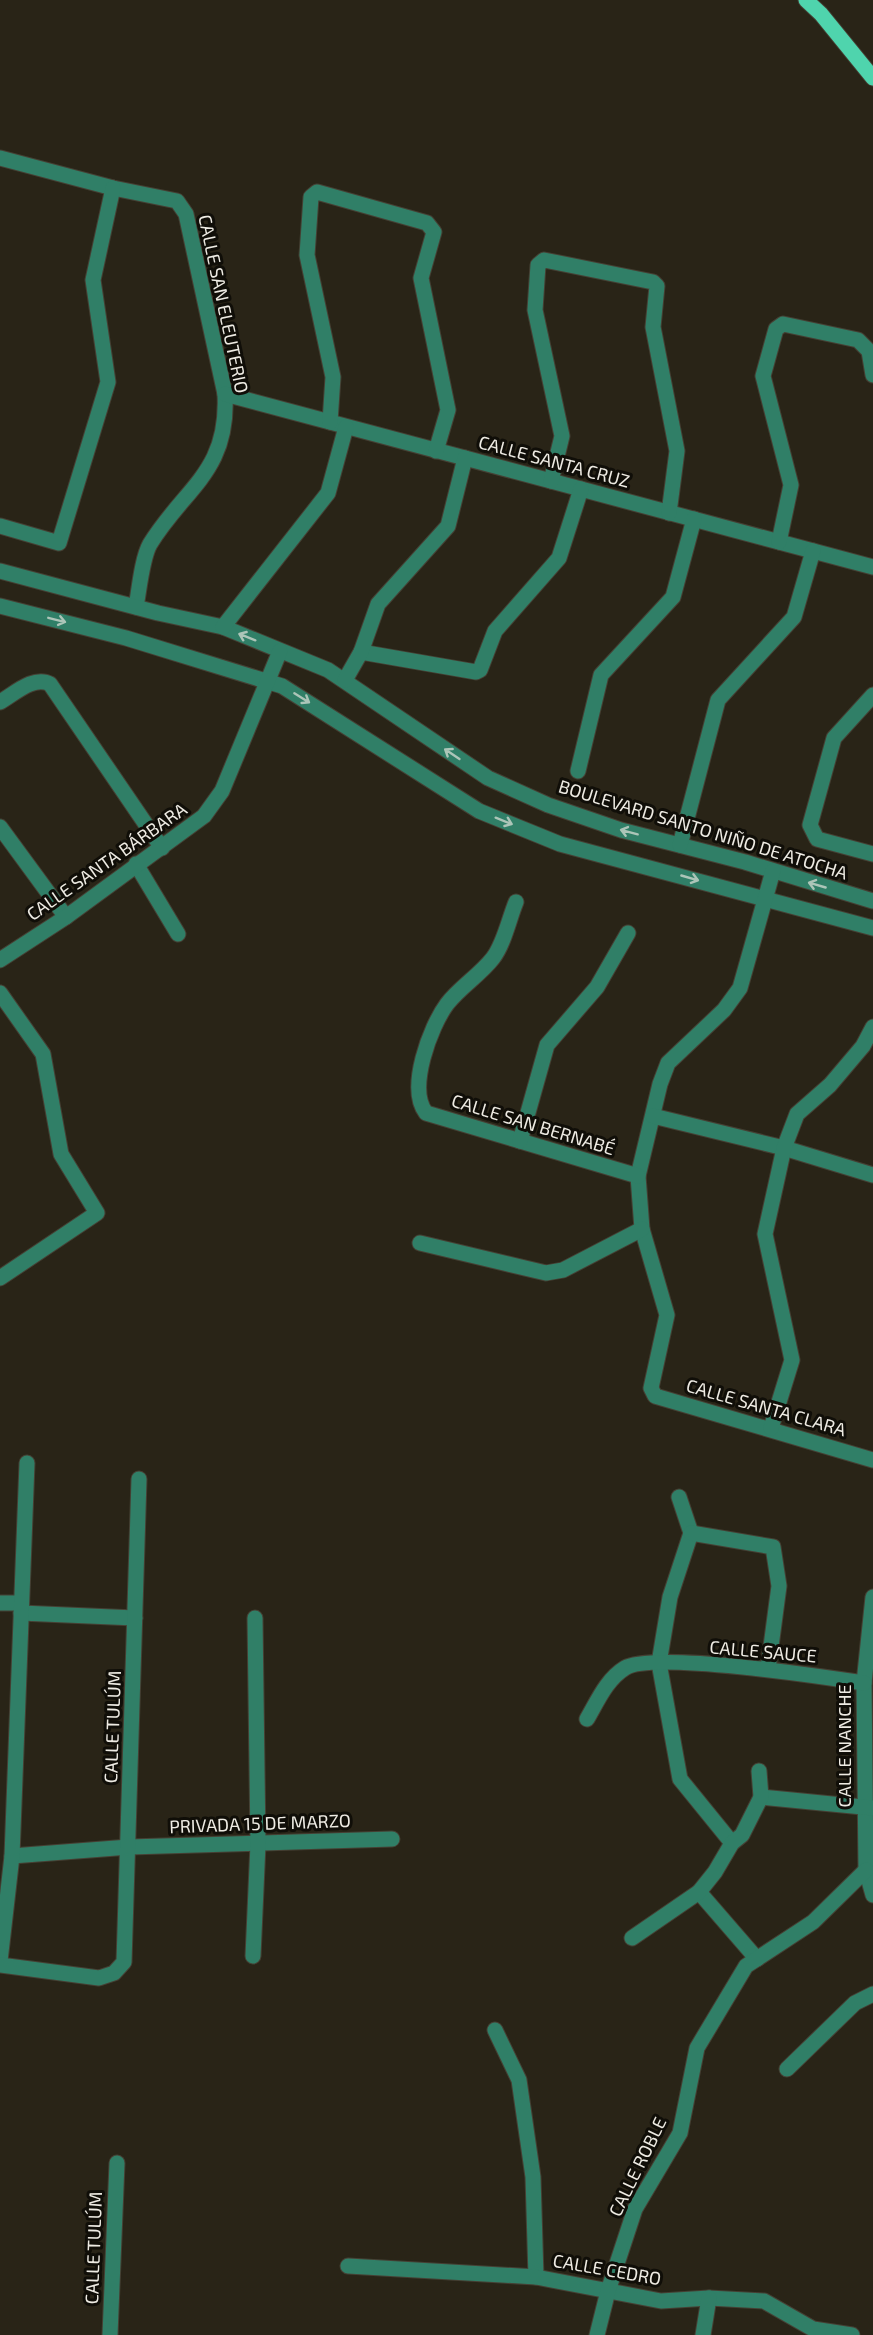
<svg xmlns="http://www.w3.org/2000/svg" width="873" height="2335" font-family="'Exo 2',sans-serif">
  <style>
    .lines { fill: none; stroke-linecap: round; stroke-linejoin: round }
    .minor-casing { stroke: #454034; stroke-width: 17 }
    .major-casing { stroke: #454034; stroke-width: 17 }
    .minor { stroke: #307f67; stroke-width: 15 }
    .major { stroke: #4fd4ad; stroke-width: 15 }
    .oneway { stroke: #acc5b8 }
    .labels { text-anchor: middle; stroke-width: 6; stroke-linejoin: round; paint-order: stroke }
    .street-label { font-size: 18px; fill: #eeebe3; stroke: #100e08 }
  </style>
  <rect width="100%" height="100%" fill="#292417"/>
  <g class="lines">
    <defs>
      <g id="minor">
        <path d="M0 158 113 188 177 201 186 214 225 394C229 472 185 487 150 544 142 558 139 591 136 607"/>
        <path d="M225 394 873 567"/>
        <path d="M330 422 333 377 307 255 311 197 317 192 427 223 434 232 421 278 448 410 436 451"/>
        <path d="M551 481 562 436 535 310 538 265 544 260 653 282 657 286 653 327 677 451 669 513"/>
        <path d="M0 526 59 543 108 382 93 280 113 188"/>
        <path d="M779 542 791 485 763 376 776 329 783 324 858 340 869 351 873 375"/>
        <path d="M0 571 158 613 223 627 328 670 488 778 548 805 621 830 745 862 873 901"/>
        <path d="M0 606 126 638 282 686 479 811 560 844 873 928"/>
        <path d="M223 627 328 493 346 427"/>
        <path d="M361 652 476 672 480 670 495 631 559 558 581 489"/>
        <path d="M345 680 361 652 378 604 448 526 465 458"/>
        <path d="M873 695 834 738 810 825 817 839 873 854"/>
        <path d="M0 702C14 694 34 675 50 684L162 848"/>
        <path d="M578 771 601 675 673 597 694 519"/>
        <path d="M0 827 66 917"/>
        <path d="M680 845 718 700 794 617 813 551"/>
        <path d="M136 864 178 934"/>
        <path d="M773 871 740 988 724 1010 668 1063 660 1084 638 1176 642 1229 667 1315 651 1388 655 1396 873 1460"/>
        <path d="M516 902C509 919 504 944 493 958 480 975 460 987 447 1004 430 1027 407 1089 426 1113L638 1176"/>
        <path d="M0 960 66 917 204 816 222 791 280 651"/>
        <path d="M0 993 43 1054 61 1154 97 1213 0 1278"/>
        <path d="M653 1116 784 1148 873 1175"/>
        <path d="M520 1141 547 1045 597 987 628 933"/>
        <path d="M420 1243 546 1273 563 1270 642 1229"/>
        <path d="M771 1428 792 1360 765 1234 784 1148 797 1114 830 1085 863 1046 873 1027"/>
        <path d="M679 1497 691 1533"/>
        <path d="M691 1533 670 1597 659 1663 680 1779 732 1843"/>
        <path d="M691 1533 773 1547 779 1586 768 1669"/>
        <path d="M873 1597 864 1683 866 1870 873 1895"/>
        <path d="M0 1603H21"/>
        <path d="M21 1613 135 1618"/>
        <path d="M587 1719C598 1700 607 1679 625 1668 653 1651 825 1677 864 1683"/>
        <path d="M761 1797 873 1808"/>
        <path d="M12 1856 129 1847 392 1839"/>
        <path d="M699 1892 757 1959"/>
        <path d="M632 1938 699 1892 715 1872 732 1843 742 1835 761 1797 759 1771"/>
        <path d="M253 1956 258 1844 255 1618"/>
        <path d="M0 1961 12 1856 27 1463"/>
        <path d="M0 1965 99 1978 114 1973 124 1962 139 1479"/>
        <path d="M495 2030 519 2080 533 2177 536 2277"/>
        <path d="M787 2069 855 2003 873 1994"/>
        <path d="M348 2266 536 2277 661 2301 709 2298 764 2301 813 2329 852 2335"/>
        <path d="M110 2335 117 2163"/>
        <path d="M597 2335 608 2291 635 2209 680 2133 697 2048 746 1966 813 1922 866 1870"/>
        <path d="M703 2335 709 2298"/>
      </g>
      <path id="major" d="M806 0 821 14 873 78"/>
    </defs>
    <!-- minor casing -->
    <use href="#minor" class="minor-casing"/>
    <!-- major casing -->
    <use href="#major" class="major-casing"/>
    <!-- minor -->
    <use href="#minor" class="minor"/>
    <!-- major -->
    <use href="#major" class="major"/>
  </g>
  <!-- one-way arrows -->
  <defs><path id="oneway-shaft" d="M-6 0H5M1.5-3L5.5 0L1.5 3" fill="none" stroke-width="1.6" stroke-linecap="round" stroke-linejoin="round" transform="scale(1.5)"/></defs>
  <g class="oneway">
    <use href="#oneway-shaft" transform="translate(57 620) rotate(14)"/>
    <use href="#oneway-shaft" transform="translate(247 637) rotate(-158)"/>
    <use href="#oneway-shaft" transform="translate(302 698) rotate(32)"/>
    <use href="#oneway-shaft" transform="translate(452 754) rotate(-146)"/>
    <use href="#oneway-shaft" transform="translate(504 821) rotate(22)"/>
    <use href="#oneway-shaft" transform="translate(629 832) rotate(-165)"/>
    <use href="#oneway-shaft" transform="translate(690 878) rotate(16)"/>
    <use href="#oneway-shaft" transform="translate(817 885) rotate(-164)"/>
  </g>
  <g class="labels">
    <!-- street labels -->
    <g class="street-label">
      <text transform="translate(223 304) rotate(78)" y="6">CALLE SAN ELEUTERIO</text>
      <text transform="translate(554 462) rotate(15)" y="6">CALLE SANTA CRUZ</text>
      <text transform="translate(703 830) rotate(17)" y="6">BOULEVARD SANTO NIÑO DE ATOCHA</text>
      <text transform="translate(107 862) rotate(-35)" y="6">CALLE SANTA BÁRBARA</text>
      <text transform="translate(533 1125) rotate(17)" y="6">CALLE SAN BERNABÉ</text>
      <text transform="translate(766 1408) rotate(16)" y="6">CALLE SANTA CLARA</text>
      <text transform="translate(763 1652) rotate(5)" y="6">CALLE SAUCE</text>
      <text transform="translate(113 1727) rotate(-88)" y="6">CALLE TULÚM</text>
      <text transform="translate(845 1746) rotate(-90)" y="6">CALLE NANCHE</text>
      <text transform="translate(260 1824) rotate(-2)" y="6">PRIVADA 15 DE MARZO</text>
      <text transform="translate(638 2167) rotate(-64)" y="6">CALLE ROBLE</text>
      <text transform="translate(94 2248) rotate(-88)" y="6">CALLE TULÚM</text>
      <text transform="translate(607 2270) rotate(10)" y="6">CALLE CEDRO</text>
    </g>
  </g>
</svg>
